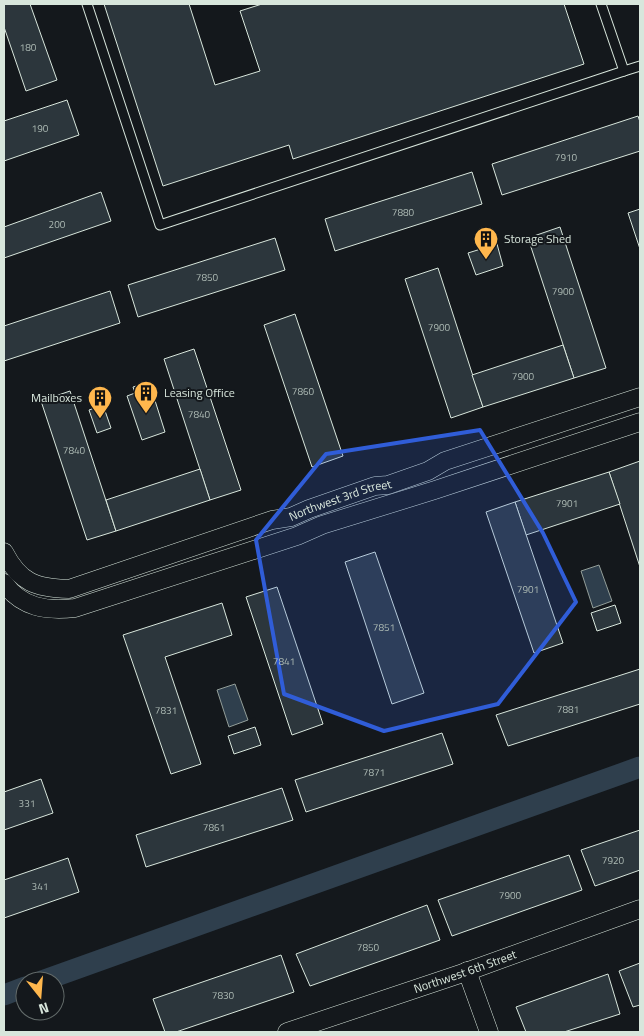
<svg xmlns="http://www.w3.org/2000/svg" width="644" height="1036" font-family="'Titillium Web',sans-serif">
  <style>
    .water { fill: #2f3f4d; stroke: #939e99 }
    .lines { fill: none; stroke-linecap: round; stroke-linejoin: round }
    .canal { stroke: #2f3f4d; stroke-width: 21 }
    .building { fill: #2c363c; stroke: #d8e6dc }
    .lane-casing { stroke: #d8e6dc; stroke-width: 11 }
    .street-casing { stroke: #d8e6dc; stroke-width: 19 }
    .lane { stroke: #14181c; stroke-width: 9 }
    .street { stroke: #14181c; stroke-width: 18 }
    .marked { fill: #305dd8; fill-opacity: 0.2; stroke: #305dd8; stroke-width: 4; stroke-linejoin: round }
    .labels { text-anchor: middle; stroke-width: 4; stroke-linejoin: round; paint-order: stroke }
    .number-label { font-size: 10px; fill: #adbab4 }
    .poi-label { font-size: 12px; fill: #d8e6dc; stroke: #14181c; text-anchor: start }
    .street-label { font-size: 12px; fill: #d8e6dc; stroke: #14181c }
  </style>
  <rect width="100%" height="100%" fill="#14181c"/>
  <!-- water -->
  <g class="water">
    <path d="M599 565 612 601 593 608 581 571Z"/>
    <path d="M235 684 248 720 229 727 217 690Z"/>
  </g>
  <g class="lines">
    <!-- canal -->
    <g class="canal">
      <path d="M42 981 640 767"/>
      <path d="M4 995 25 987"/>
    </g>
  </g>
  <!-- building -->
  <g class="building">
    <path d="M4 4H30L57 80 26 91 4 27Z"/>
    <path d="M104 4H189L215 85 260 71 240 11 262 4H564L584 64 293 159 289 145 163 186Z"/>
    <path d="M67 100 79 135 4 161V121Z"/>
    <path d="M638 116 640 122V151L502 195 492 164Z"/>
    <path d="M472 172 482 204 335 251 325 219Z"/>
    <path d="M101 192 111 221 4 258V227Z"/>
    <path d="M640 209V249L628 213Z"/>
    <path d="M560 227 606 368 574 378 528 238Z"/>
    <path d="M275 238 285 270 138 317 128 285Z"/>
    <path d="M497 244 503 266 476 275 468 253Z"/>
    <path d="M438 268 483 407 451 418 405 279Z"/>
    <path d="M110 291 120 323 4 361V326Z"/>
    <path d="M295 314 343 456 312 467 264 325Z"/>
    <path d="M563 345 574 378 483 407 472 375Z"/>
    <path d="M194 349 241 490 210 500 164 359Z"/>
    <path d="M140 385 142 391 151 388 165 432 142 440 127 396 135 393 133 387Z"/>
    <path d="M70 391 116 531 87 540 41 401Z"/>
    <path d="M103 405 111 428 97 433 89 410Z"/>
    <path d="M640 461V567L609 472Z"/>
    <path d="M200 469 210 500 116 531 106 500Z"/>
    <path d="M609 472 620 504 526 535 515 502Z"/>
    <path d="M515 502 563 643 534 653 486 512Z"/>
    <path d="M375 552 424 693 392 704 345 562Z"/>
    <path d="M277 587 323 724 292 735 246 597Z"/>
    <path d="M222 603 232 635 165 657 201 764 171 774 123 635Z"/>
    <path d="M615 605 621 623 597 631 591 613Z"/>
    <path d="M640 669V704L508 746 496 715Z"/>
    <path d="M255 727 261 745 234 754 228 736Z"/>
    <path d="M442 733 453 764 306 812 295 780Z"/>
    <path d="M41 779 53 813 4 830V792Z"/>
    <path d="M282 788 293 820 146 867 136 835Z"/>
    <path d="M640 830V870L595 886 581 850Z"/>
    <path d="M569 855 582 890 452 936 438 900Z"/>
    <path d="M68 858 79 892 4 918V880Z"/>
    <path d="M427 905 440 940 310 986 296 954Z"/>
    <path d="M281 955 294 992 176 1032H165L153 999Z"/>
    <path d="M640 963V1005L633 1007 619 971Z"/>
    <path d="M608 974 620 1014 564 1032H526L516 1007Z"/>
  </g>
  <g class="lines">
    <defs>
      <g id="lane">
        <path d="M87 4 160 225 624 71"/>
        <path d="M601 4 624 71 640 66"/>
      </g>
      <g id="street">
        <path id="s1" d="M4 552C20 583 36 588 69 589L272 520 291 517 309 509 375 486 388 485 428 471 445 461 640 397"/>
        <path d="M4 583C22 608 46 611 75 608L297 536 322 525 435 490 640 422"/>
        <path d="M467 971 489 1032"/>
        <path id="s2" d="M287 1032 463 973 640 909"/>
      </g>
    </defs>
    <!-- lane casing -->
    <use href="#lane" class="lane-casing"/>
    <!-- street casing -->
    <use href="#street" class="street-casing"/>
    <!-- lane -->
    <use href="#lane" class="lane"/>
    <!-- street -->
    <use href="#street" class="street"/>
  </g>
  <!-- marked area -->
  <path class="marked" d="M480 430 543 533 576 602 498 704 384 731 284 694 256 540 326 454Z"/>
  <!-- icons -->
  <defs>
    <symbol id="building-pin" viewBox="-11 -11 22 30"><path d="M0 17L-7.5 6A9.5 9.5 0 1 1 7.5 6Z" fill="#ffb74d" stroke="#14181c"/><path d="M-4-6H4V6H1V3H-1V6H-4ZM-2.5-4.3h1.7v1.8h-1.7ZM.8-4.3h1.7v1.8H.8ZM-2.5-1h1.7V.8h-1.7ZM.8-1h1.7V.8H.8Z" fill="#111"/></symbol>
  </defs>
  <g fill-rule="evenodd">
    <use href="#building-pin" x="472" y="225" width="28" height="38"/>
    <use href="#building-pin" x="132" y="379" width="28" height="38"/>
    <use href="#building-pin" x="86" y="384" width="28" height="38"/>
  </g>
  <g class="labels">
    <!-- number labels -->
    <g class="number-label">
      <text x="28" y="51">180</text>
      <text x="40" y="132">190</text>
      <text x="566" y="161">7910</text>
      <text x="403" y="216">7880</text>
      <text x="57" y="228">200</text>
      <text x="207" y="281">7850</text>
      <text x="563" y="295">7900</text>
      <text x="439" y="331">7900</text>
      <text x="523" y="380">7900</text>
      <text x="303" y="395">7860</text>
      <text x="199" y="418">7840</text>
      <text x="74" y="454">7840</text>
      <text x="567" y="507">7901</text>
      <text x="528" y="593">7901</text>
      <text x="384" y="631">7851</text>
      <text x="284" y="665">7841</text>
      <text x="568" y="713">7881</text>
      <text x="166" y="714">7831</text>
      <text x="374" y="776">7871</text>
      <text x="27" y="807">331</text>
      <text x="214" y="831">7861</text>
      <text x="613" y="864">7920</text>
      <text x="40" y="890">341</text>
      <text x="510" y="899">7900</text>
      <text x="368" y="951">7850</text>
      <text x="223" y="999">7830</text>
    </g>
    <!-- poi labels -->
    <g class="poi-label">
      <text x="504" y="243">Storage Shed</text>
      <text x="164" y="397">Leasing Office</text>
      <text x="82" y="402" text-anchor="end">Mailboxes</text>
    </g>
    <!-- street labels -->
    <g class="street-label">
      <text dy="4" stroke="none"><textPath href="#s1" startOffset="366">Northwest 3rd Street</textPath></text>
      <text dy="4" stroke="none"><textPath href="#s2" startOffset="188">Northwest 6th Street</textPath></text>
    </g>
  </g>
  <!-- border -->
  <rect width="644" height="1036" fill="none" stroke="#d8e6dc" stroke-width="10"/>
  <!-- north arrow -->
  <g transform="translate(40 996) rotate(163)"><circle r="24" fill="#14181c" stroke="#626a69"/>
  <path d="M0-4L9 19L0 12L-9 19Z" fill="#ffb74d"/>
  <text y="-8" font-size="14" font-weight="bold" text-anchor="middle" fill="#d8e6dc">N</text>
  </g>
</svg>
